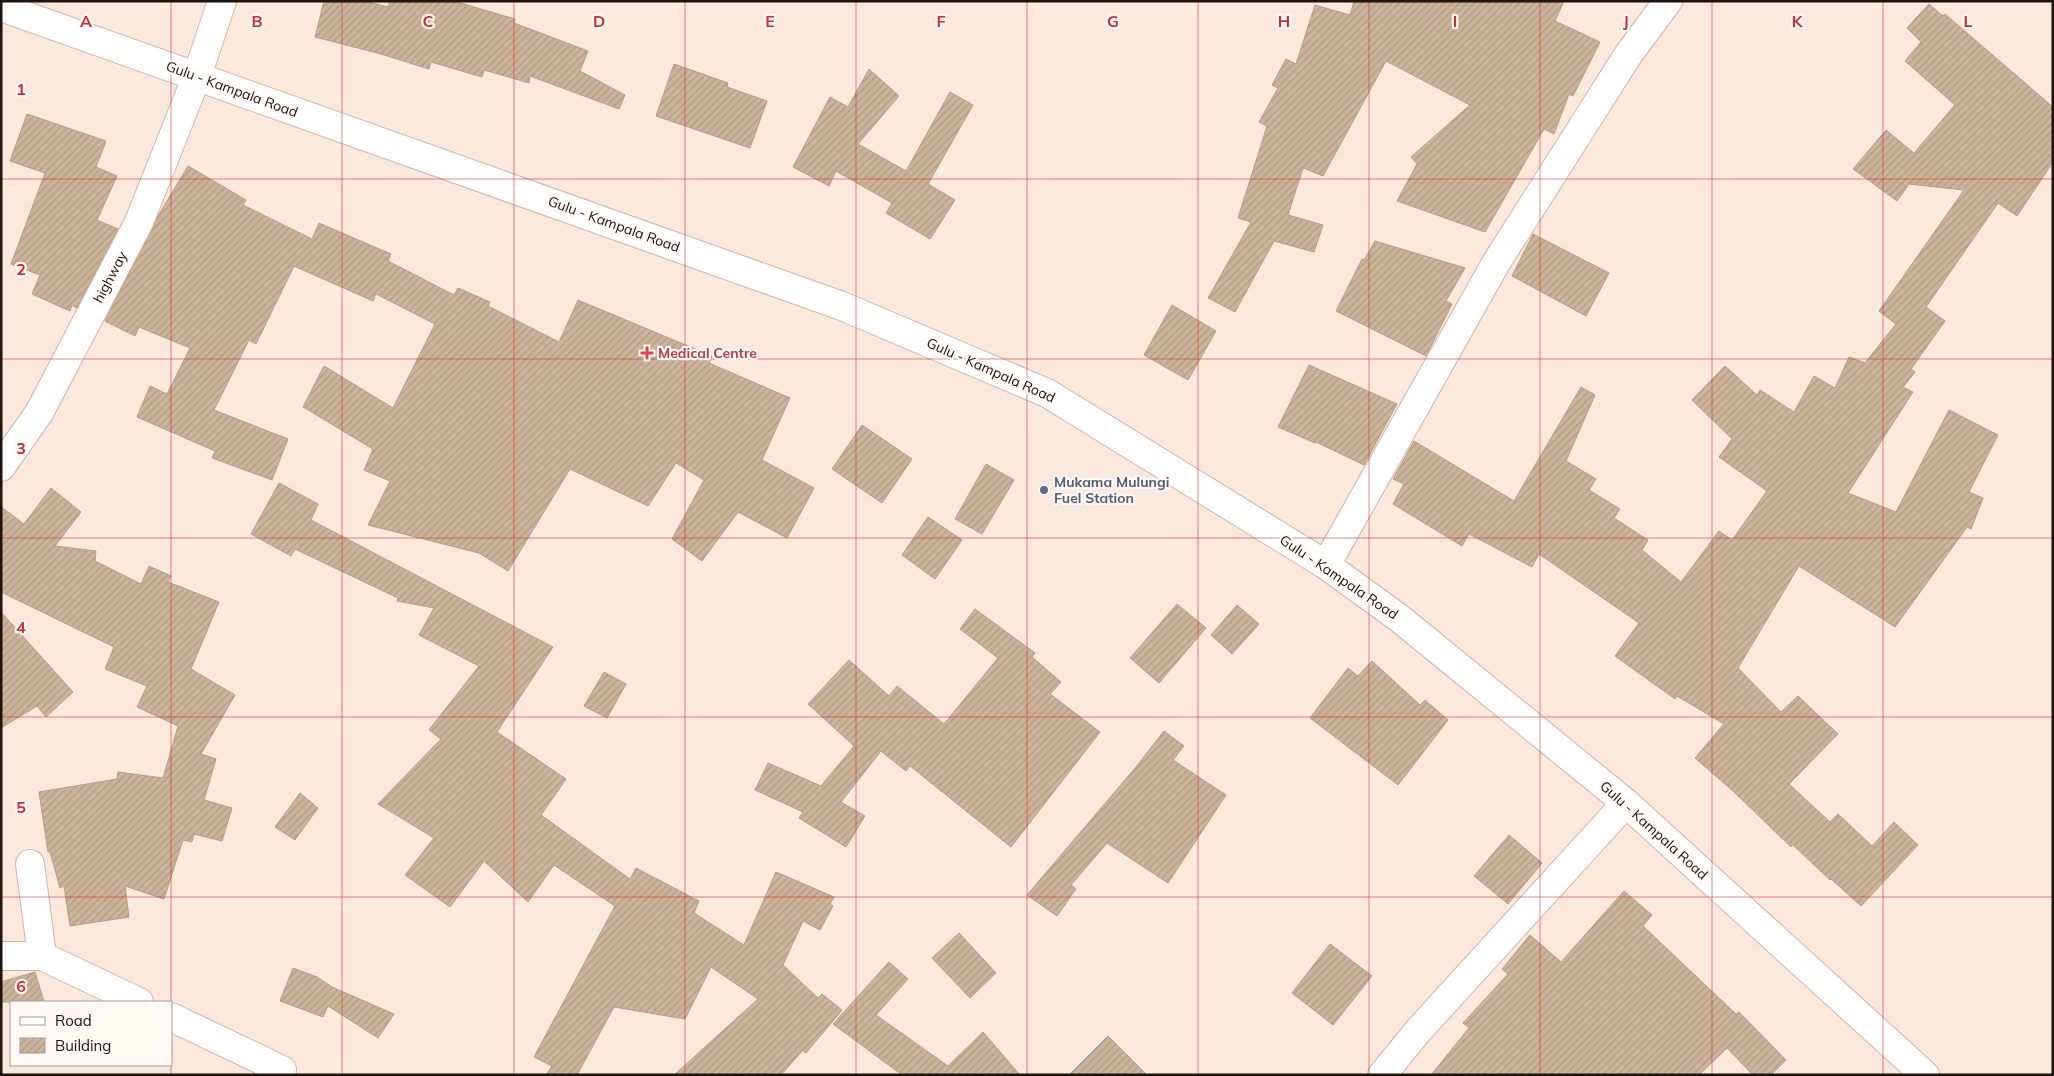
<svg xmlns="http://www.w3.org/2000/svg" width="2054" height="1076" font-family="Mulish,sans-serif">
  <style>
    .building { fill: url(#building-hatch); stroke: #b49c84 }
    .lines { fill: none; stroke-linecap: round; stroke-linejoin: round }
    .minor-casing { stroke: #d3b4a2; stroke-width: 30 }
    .major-casing { stroke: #d3b4a2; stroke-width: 30 }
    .minor { stroke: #fff; stroke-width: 28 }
    .major { stroke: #fff; stroke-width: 28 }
    .grid { fill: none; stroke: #d62828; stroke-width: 1; stroke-opacity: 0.55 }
    .health-dot { fill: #e0444e; stroke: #fff8f4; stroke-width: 2 }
    .service-dot { fill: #5c6f8a; stroke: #fff8f4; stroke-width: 2 }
    .labels { text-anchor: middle; stroke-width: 4.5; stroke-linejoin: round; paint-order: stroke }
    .street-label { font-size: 14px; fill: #1e130d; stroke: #fff8f4 }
    .health-label { font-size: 14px; font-weight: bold; fill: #be3a42; stroke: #fff8f4; text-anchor: start }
    .service-label { font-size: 14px; font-weight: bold; fill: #4e5e75; stroke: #fff8f4; text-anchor: start }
    .grid-label { font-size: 16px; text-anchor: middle; font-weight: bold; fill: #d62828; stroke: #fff8f4; stroke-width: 4.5; stroke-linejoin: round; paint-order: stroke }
  </style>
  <defs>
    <pattern id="building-hatch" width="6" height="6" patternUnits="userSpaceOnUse" patternTransform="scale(1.25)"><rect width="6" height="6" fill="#ccb49b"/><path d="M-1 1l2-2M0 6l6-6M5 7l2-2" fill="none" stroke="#af9a84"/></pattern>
  </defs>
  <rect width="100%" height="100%" fill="#fbe8dd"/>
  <!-- building -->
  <g class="building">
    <path d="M324 1H364L388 7 390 1H454L515 19 514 23 588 51 580 71 625 95 619 109 530 76 529 83 484 70 482 77 431 62 429 69 381 54 315 37Z"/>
    <path d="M1354 1H1564L1555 21 1600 42 1573 96 1569 94 1554 134 1544 129 1485 232 1397 201 1417 164 1411 157 1470 105 1386 61 1323 176 1303 168 1288 215 1323 225 1314 252 1274 241 1235 312 1208 298 1251 222 1238 218 1267 126 1259 122 1278 88 1272 85 1286 59 1296 64 1315 5 1350 15Z"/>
    <path d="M1929 4 1943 16 1945 14 2053 107V162L2017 216 1998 203 1926 307 1945 321 1911 369 1915 372 1903 387 1913 392 1848 493 1896 512 1949 410 1998 435 1969 492 1983 498 1971 529 1967 527 1895 627 1799 566 1738 668 1781 712 1798 696 1838 734 1789 784 1830 822 1838 814 1872 846 1894 822 1918 845 1861 906 1831 879 1830 880 1793 845 1791 847 1733 791 1695 758 1724 724 1677 696 1675 699 1615 656 1639 623 1539 554 1532 567 1469 534 1462 546 1393 504 1404 484 1393 479 1414 441 1514 501 1581 387 1595 395 1566 461 1596 479 1589 490 1620 509 1614 518 1648 540 1642 550 1681 582 1719 531 1732 540 1767 491 1719 457 1732 439 1692 400 1725 366 1757 395 1760 390 1794 412 1814 376 1835 388 1849 357 1865 363 1896 324 1879 311 1964 190 1909 184 1897 201 1853 169 1886 130 1914 153 1955 105 1905 61 1921 42 1907 28Z"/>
    <path d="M674 64 728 83 727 87 767 101 750 148 656 116Z"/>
    <path d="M869 69 899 96 858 144 906 171 950 92 973 105 928 184 955 200 930 239 886 213 892 203 836 171 829 186 793 167 830 97 848 107Z"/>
    <path d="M27 114 106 141 96 167 117 176 97 220 118 229 77 308 72 305 70 311 32 294 40 275 11 264 45 173 10 161Z"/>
    <path d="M188 166 246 200 243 205 312 239 319 223 391 254 388 261 454 295 458 288 490 302 488 306 559 342 578 300 712 356 709 363 790 398 762 460 814 488 787 538 738 512 702 561 672 539 704 480 676 463 648 506 570 469 508 571 479 553 368 525 390 481 364 470 373 449 303 407 324 366 393 408 435 324 376 294 373 301 294 266 256 344 249 340 214 410 288 439 272 480 212 458 215 451 137 417 150 386 167 394 190 348 139 327 135 336 105 321 158 216Z"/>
    <path d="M1533 234 1609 273 1586 316 1512 276Z"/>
    <path d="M1375 241 1465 268 1446 301 1452 304 1426 356 1336 311 1362 259 1364 260Z"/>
    <path d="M1172 305 1216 331 1188 380 1144 355Z"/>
    <path d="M1309 365 1397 404 1364 465 1316 442 1315 443 1278 427Z"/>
    <path d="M862 425 912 459 882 503 832 469Z"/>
    <path d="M986 464 1014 480 982 534 955 519Z"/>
    <path d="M279 483 318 504 311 520 553 647 497 732 566 779 541 815 630 879 636 868 699 901 694 913 744 945 776 872 834 897 830 904 833 906 820 930 803 921 783 965 818 998 822 994 842 1010 806 1053 803 1050 781 1075H674L758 999 711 967 685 1019 614 1007 577 1075H546L552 1066 534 1057 615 906 554 865 528 902 484 861 450 907 405 875 434 838 378 804 441 739 429 730 479 666 419 635 434 608 397 601 398 598 295 549 291 556 251 534Z"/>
    <path d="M51 488 81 512 55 546 96 551 95 561 141 584 149 566 171 576 168 582 219 602 191 669 235 695 201 754 216 759 204 800 232 808 222 841 194 834 192 842 183 840 164 899 125 886 129 917 70 926 64 886 60 888 50 852H48L39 792 117 779 118 772 163 778 178 726 137 707 147 686 105 669 114 647 1 592V507L24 524Z"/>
    <path d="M928 517 962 540 935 579 902 555Z"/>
    <path d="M1177 604 1206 628 1159 683 1130 658Z"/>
    <path d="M1237 605 1259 624 1232 654 1211 635Z"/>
    <path d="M975 609 1035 653 1032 657 1061 682 1050 694 1100 732 1011 847 910 766 906 771 881 751 841 802 865 816 846 847 799 818 803 812 755 790 768 763 821 786 854 746 808 704 849 660 889 696 897 686 944 724 998 658 960 629Z"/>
    <path d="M1 612 73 692 46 717 37 706 1 728Z"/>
    <path d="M1372 661 1420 705 1425 700 1448 720 1398 785 1310 718 1348 668 1358 676Z"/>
    <path d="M604 672 626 684 607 718 584 706Z"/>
    <path d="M1164 731 1184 746 1173 760 1226 795 1168 883 1107 843 1071 885 1076 889 1057 916 1027 895 1136 767Z"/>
    <path d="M300 793 318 808 295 840 275 827Z"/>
    <path d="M1509 835 1542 863 1508 904 1474 876Z"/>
    <path d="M1624 891 1652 915 1643 926 1736 1014 1739 1012 1786 1060 1771 1075H1753L1727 1048 1699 1075H1431L1469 1028 1463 1023 1508 974 1502 969 1530 935 1561 962Z"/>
    <path d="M959 933 996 973 970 998 932 958Z"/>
    <path d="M1330 944 1372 976 1333 1025 1292 993Z"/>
    <path d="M889 962 908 979 876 1015 948 1066 983 1032 1020 1075H902L833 1024Z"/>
    <path d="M293 968 317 977 332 987 394 1014 378 1038 328 1006 323 1017 280 1001Z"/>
    <path d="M35 972 44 1002H1V982Z"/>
    <path d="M1108 1036 1147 1075H1069Z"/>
  </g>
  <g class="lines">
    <defs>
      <g id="minor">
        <path d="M1 467 39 413 139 222 197 76 222 1"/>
        <path d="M1326 565 1496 263 1628 55 1668 1"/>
        <path d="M1 956H42L30 864"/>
        <path d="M42 956 139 1002"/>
        <path d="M171 1017 282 1070"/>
        <path d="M1382 1075 1418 1031 1626 803"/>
      </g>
      <path id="major" d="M1 7 842 306 1047 393 1326 565 1399 618 1626 803 1925 1075"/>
    </defs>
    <!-- minor casing -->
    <use href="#minor" class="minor-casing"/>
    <!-- major casing -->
    <use href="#major" class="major-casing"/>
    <!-- minor -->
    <use href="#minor" class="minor"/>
    <!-- major -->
    <use href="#major" class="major"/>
  </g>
  <!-- grid -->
  <path class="grid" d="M171 1V1002M342 1V1075M514 1V1075M685 1V1075M856 1V1075M1027 1V1075M1198 1V1075M1369 1V1075M1540 1V1075M1712 1V1075M1883 1V1075M1 179H2053M1 359H2053M1 538H2053M1 717H2053M1 897H2053M171 1065V1075"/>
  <!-- markers -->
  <path class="health-dot" d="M644.5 345.5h5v5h5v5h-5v5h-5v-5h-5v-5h5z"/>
  <circle class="service-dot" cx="1044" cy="490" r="5"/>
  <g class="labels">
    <!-- street labels -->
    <g class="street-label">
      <text transform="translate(232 89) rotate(20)" y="5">Gulu - Kampala Road</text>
      <text transform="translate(614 224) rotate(20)" y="5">Gulu - Kampala Road</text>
      <text transform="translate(110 277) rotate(-62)" y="5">highway</text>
      <text transform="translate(991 370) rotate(24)" y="5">Gulu - Kampala Road</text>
      <text transform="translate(1339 577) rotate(34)" y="5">Gulu - Kampala Road</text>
      <text transform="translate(1654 830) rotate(42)" y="5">Gulu - Kampala Road</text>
    </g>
    <!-- health labels -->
    <g class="health-label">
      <text x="658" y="358">Medical Centre</text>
    </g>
    <!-- service labels -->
    <g class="service-label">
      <text x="1054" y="487">Mukama Mulungi<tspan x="1054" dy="16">Fuel Station</tspan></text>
    </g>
  </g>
  <g class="grid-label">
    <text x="86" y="27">A</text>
    <text x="257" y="27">B</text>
    <text x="428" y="27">C</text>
    <text x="599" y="27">D</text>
    <text x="770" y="27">E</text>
    <text x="941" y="27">F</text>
    <text x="1113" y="27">G</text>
    <text x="1284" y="27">H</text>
    <text x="1455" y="27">I</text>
    <text x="1626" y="27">J</text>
    <text x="1797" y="27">K</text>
    <text x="1968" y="27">L</text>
    <text x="21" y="95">1</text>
    <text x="21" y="275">2</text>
    <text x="21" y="454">3</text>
    <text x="21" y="633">4</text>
    <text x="21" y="813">5</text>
    <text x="21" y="992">6</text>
  </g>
  <!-- border -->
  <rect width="2054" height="1076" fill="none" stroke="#1e130d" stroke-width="5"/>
  <!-- legend -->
  <rect x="10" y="1001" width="162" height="65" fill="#fff8f4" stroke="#a59c98"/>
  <rect x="20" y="1017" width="25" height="8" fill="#ffffff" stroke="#a59c98"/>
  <text x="55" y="1026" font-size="15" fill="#1e130d">Road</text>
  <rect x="20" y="1038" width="25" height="15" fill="url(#building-hatch)" stroke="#a59c98"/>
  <text x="55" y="1051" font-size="15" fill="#1e130d">Building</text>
</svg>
